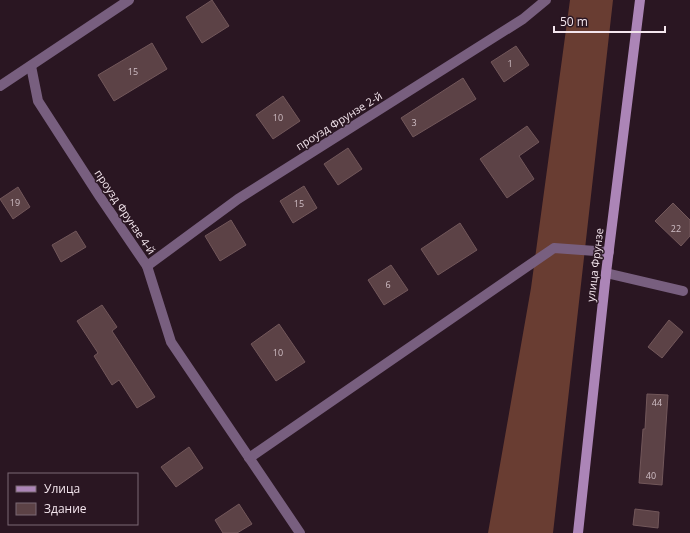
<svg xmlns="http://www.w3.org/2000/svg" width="690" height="533" font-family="'Open Sans',sans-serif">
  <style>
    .forest { fill: #693d32 }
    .building { fill: #5c4246; stroke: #72575a }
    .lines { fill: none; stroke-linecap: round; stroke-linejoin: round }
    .street { stroke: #785f7f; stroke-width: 10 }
    .secondary { stroke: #ac85b7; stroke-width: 10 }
    .labels { text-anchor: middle; stroke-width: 3; stroke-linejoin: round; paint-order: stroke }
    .number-label { font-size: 9px; fill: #cebdc4 }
    .street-label { font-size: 11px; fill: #f4e6ee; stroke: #2a1622 }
  </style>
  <rect width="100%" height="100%" fill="#2a1622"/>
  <!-- forest -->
  <path class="forest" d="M570 0H613L553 533H488L531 288Z"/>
  <!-- building -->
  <g class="building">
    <path d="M212 0 229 26 202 43 186 17Z"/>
    <path d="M152 43 167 69 114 101 98 75Z"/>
    <path d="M516 46 529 65 504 82 491 62Z"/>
    <path d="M463 78 476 99 413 137 401 118Z"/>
    <path d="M283 96 300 121 273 139 256 115Z"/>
    <path d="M527 126 539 142 519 156 534 179 507 198 480 159Z"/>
    <path d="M348 148 362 169 338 185 324 164Z"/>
    <path d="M304 186 317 208 293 223 280 201Z"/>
    <path d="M18 187 30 207 13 219 0 199Z"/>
    <path d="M673 203 690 220V236L681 246 655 221Z"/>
    <path d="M231 220 246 245 220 261 205 236Z"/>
    <path d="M460 223 477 250 438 275 421 249Z"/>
    <path d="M76 231 86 247 61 262 52 245Z"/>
    <path d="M391 265 408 290 384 305 368 280Z"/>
    <path d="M102 305 117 327 112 331 155 397 137 408 119 380 112 385 94 356 98 353 77 321Z"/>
    <path d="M669 320 683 332 662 358 648 347Z"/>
    <path d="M279 324 305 362 276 381 251 344Z"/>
    <path d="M647 394 668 395 662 485 639 483 643 429H645Z"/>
    <path d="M189 447 203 468 176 487 161 467Z"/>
    <path d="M239 504 252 524 237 533H223L215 520Z"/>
    <path d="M635 509 659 512 658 528 633 525Z"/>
  </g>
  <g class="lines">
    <!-- street -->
    <g class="street">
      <path d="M31 66 38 101 100 197 147 266 171 342 300 533"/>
      <path d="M0 86 129 0"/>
      <path d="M147 266 238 199 523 19 546 0"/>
      <path d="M606 273 683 291"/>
      <path d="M249 458 554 248 609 252"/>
    </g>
    <!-- secondary -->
    <path class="secondary" d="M578 533 606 273 640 0"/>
  </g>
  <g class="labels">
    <!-- number labels -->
    <g class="number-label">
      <text x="510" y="67">1</text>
      <text x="133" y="75">15</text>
      <text x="278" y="121">10</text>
      <text x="414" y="126">3</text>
      <text x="15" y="206">19</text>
      <text x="299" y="207">15</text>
      <text x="676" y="232">22</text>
      <text x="388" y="288">6</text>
      <text x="278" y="356">10</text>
      <text x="657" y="406">44</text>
      <text x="651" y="479">40</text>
    </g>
    <!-- street labels -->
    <g class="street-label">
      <text transform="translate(339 121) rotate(-32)" y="4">проузд Фрунзе 2-й</text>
      <text transform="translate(125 212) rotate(56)" y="4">проузд Фрунзе 4-й</text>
      <text transform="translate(595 265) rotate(-83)" y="4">улица Фрунзе</text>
    </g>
  </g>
  <!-- legend -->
  <rect x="8" y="473" width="130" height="52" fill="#2a1622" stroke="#7b6974"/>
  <rect x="16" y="486" width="20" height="6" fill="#ac85b7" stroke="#7b6974"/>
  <text x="44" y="493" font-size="12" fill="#f4e6ee">Улица</text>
  <rect x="16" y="503" width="20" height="12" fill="#5c4246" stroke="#7b6974"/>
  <text x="44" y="513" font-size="12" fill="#f4e6ee">Здание</text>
  <!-- scale -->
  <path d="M554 26v6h111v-6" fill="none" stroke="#f4e6ee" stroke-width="2"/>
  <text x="560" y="26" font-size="12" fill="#f4e6ee" stroke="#2a1622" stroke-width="3" paint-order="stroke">50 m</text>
</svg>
